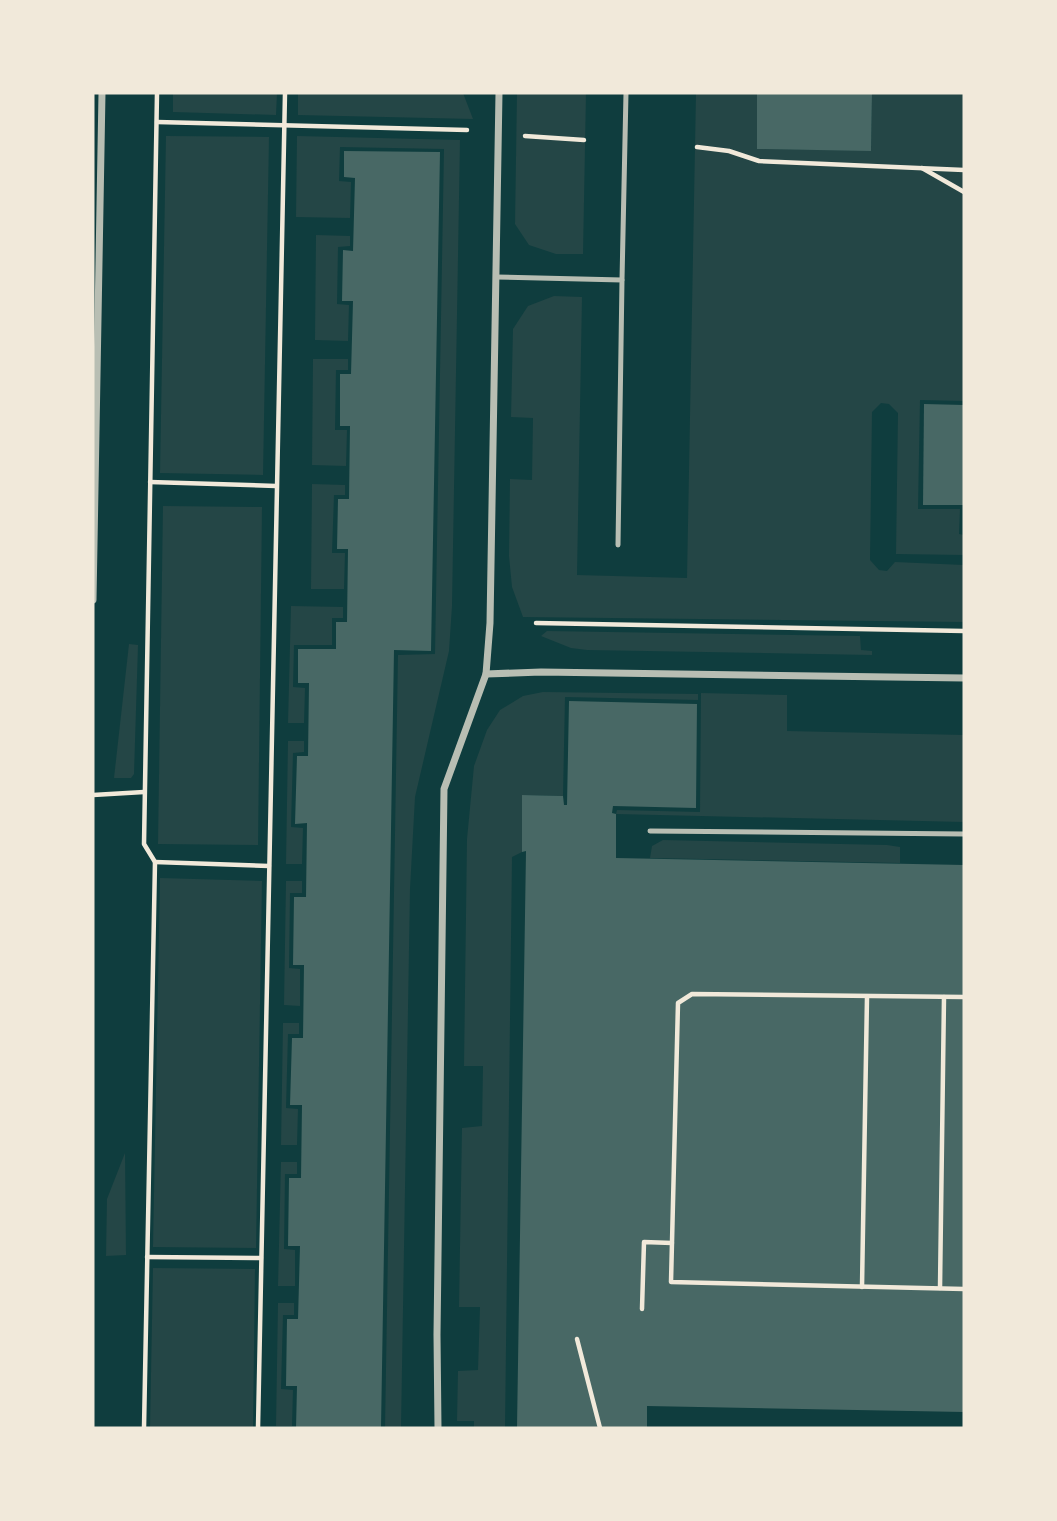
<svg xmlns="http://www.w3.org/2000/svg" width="1057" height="1521" font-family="Overpass,sans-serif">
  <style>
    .green { fill: #244646 }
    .building { fill: #486865 }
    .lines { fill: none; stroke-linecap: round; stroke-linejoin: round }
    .path { stroke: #f1e9da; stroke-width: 4.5 }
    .service { stroke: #b8beb3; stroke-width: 5 }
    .minor { stroke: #b8beb3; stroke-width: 7 }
  </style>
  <rect width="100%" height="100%" fill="#0f3d3e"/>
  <!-- green -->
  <g class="green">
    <path d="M173 93H277L276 115 173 112Z"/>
    <path d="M298 93H463L473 119 298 115Z"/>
    <path d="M517 93H586L583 254H556L529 245 515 224Z"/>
    <path d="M696 93H757V149L871 150 872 93H964V401L920 400 918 509H960L959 534 964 535V555L896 554 898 413 889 404 881 403 872 412 870 560 879 570 887 571 895 562 964 565V622L523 617 512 587 509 556 510 479 532 480 533 418 511 417 513 329 528 306 554 296 582 297 577 575 687 578Z"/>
    <path d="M166 136 269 137 263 475 160 473Z"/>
    <path d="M297 136 460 140 452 606 449 651 415 797 410 889 401 1428H385L398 655 435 654 444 149 340 147 339 181 351 182 350 218 296 217Z"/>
    <path d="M316 235 350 236V246L338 247 337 304 349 305 348 341 315 340Z"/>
    <path d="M313 359H348V370H336L335 430H347L346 466 312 465Z"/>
    <path d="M312 484 345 485V495H334L332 553H345L344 589H311Z"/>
    <path d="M163 506 262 507 258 845 158 844Z"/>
    <path d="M291 606 343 607V618H332V645H294L293 687 305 688 304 723H288Z"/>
    <path d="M547 631 860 636 861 650 872 651V655L587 650 571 648 541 636Z"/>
    <path d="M129 644 138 645 134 774 131 778H114Z"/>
    <path d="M543 692 698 694V700L565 697 563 796 522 795V852L512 857 505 1428H474V1421H457L458 1371 478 1370 480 1307H459L462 1128 482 1126 483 1066H464L467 839 474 766 487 730 500 710 523 696Z"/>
    <path d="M701 693 787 695V731L964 735V822L616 814 617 810 700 812Z"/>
    <path d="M288 741H304V752L293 753 291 827 303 828 302 864H286Z"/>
    <path d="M663 840 887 845 900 847V863L650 858 652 846Z"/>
    <path d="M160 878 262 881 256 1248 153 1247Z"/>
    <path d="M286 881H302V893H290L289 968 300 969V1006L284 1005Z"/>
    <path d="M283 1023H299V1034H288L286 1108 298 1109 297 1145H281Z"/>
    <path d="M125 1153 126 1255 106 1256 107 1199Z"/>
    <path d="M281 1162H297V1174H285L284 1249 295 1250V1286H278Z"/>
    <path d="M153 1268 255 1269 253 1428H150Z"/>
    <path d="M278 1303H294V1315H283L281 1389 293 1390 292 1426H276Z"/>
  </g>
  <!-- building -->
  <g class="building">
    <path d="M757 93H872L871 151 757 149Z"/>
    <path d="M344 151 440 152 431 651 394 650 381 1428H296L297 1386H286L287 1319H298L300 1246H288L289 1178H301L302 1105H290L292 1038H303L304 965H293L294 897H306L307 823 295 824 297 756H308L309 683H298V649H336V622H347L348 549H337L338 499H349L350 426H340V374H351L353 301H342L343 250 353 251 355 178 344 177Z"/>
    <path d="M924 404 964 405V505H923Z"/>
    <path d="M569 701 697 704 696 808 613 806 612 813 616 814V858L964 865V1412L647 1406V1428H517L526 851 522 852V795L563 796 564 805H567Z"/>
  </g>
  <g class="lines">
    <!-- path -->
    <g class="path">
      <path d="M157 122 467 130"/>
      <path d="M525 136 584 140"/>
      <path d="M697 147 729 151 759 161 964 170"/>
      <path d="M922 168 964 192"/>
      <path d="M150 482 276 486"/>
      <path d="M536 623 964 631"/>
      <path d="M93 795 144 792"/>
      <path d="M155 862 269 866"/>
      <path d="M964 997 692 994 678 1003 671 1282 964 1289"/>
      <path d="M147 1257 261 1258"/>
      <path d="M862 1287 867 997"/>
      <path d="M940 1288 944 997"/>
      <path d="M642 1309 644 1242 672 1243"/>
      <path d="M577 1339 600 1428"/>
      <path d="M144 1428 155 862 144 844 157 93"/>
      <path d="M258 1428 285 93"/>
    </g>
    <!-- service -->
    <g class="service">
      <path d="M496 277 622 280 618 545"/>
      <path d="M622 280 626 93"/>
      <path d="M650 831 964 834"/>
    </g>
    <!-- minor -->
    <g class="minor">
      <path d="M93 600 102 93"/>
      <path d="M486 674 541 672 964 678"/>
      <path d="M438 1428 437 1335 444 789 486 674 490 623 499 93"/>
    </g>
  </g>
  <!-- border -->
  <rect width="1057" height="1521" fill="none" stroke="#f1e9da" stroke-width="189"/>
</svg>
